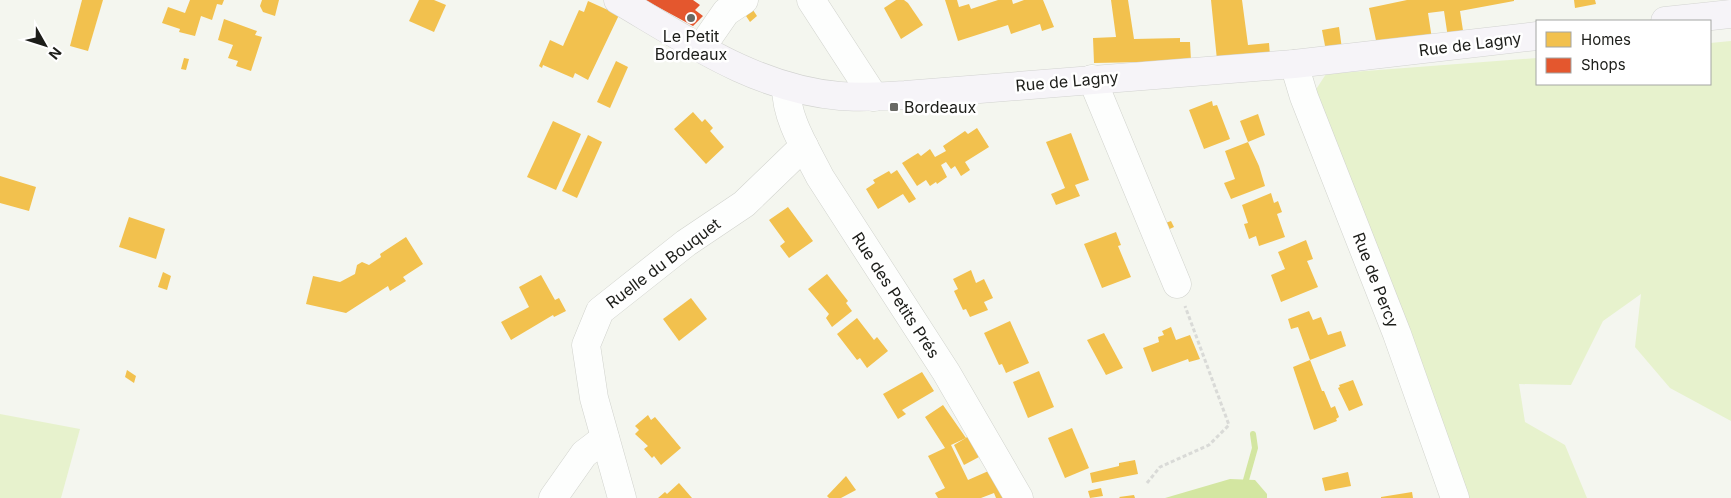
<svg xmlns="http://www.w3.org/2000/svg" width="1731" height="498" font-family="Inter,sans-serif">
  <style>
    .green { fill: #e7f2cd }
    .water { fill: #d3e6a1 }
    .homes { fill: #f2c14e }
    .shops { fill: #e4572e }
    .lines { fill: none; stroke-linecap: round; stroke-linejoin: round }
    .stream { stroke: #d3e6a1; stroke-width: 6 }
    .minor-casing { stroke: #d1d3cd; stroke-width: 29 }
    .major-casing { stroke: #d2d3d0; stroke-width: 29 }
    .path { stroke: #d9dad7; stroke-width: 3; stroke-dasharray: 4 2.5; stroke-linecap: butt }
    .minor { stroke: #fdfefd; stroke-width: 28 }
    .major { stroke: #f6f4f8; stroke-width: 28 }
    .poi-dot { fill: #686964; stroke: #fff; stroke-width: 2 }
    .labels { text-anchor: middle; stroke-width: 5; stroke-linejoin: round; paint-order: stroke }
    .poi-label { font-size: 16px; fill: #1c1d19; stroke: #fff }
    .street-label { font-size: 16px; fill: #1c1d19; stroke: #fff }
  </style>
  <rect width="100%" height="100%" fill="#f4f6ef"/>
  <!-- green -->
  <g class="green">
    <path d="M1731 41V421L1670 388 1635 347 1641 294 1603 321 1571 385 1519 384 1525 422 1565 445 1587 498H1463L1313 94 1326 74 1537 58V84H1710V43Z"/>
    <path d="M0 414 80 429 61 498H0Z"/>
  </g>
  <!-- water -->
  <path class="water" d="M1230 479 1255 480 1267 494V498H1165Z"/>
  <!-- homes -->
  <g class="homes">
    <path d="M82 0H103L88 51 70 46Z"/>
    <path d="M190 0H224L222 5 217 4 212 20 201 16 195 36 179 32 180 29 162 23 168 7 185 13Z"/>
    <path d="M262 0H279L275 16 263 12 260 6Z"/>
    <path d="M419 0H434L446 5 434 32 409 21Z"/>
    <path d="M896 0H904L908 3 923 25 901 39 884 8Z"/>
    <path d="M945 0H957L959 7 969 4 971 9 998 0H1012L1013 4 1024 0H1043L1054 27 1042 31 1040 24 1011 34 1008 25 958 41Z"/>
    <path d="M1111 0H1128L1134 39 1180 38V42H1190L1191 61 1094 63 1093 38 1116 37Z"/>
    <path d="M1211 0H1242L1248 45 1269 43 1270 56 1217 60Z"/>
    <path d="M1407 0H1514V1L1460 11 1464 37 1448 38 1444 11 1428 13 1432 39 1377 45 1369 8Z"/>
    <path d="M1574 0H1595L1596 4 1575 8Z"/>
    <path d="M588 1 619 15 588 80 575 73 573 78 543 65 542 68 539 66 550 40 563 46 579 10 584 12Z"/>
    <path d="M753 10 757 16 750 22 746 16Z"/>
    <path d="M224 19 257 31 255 35 262 37 251 71 236 66 238 61 228 58 233 45 218 40Z"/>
    <path d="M1339 27 1342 49 1326 51 1322 30Z"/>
    <path d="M184 58 189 59 186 70 181 69Z"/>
    <path d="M616 61 628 67 610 108 597 102Z"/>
    <path d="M1212 101 1213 106 1217 105 1230 139 1204 149 1189 110Z"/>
    <path d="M693 112 702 122 705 119 713 128 710 131 724 147 706 164 674 129Z"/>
    <path d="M1258 114 1265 135 1248 142 1240 121Z"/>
    <path d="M553 121 581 134 556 190 527 177Z"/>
    <path d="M977 128 989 147 965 162 970 170 961 176 955 166 951 169 946 162 941 165 947 177 937 184 936 182 930 186 926 180 917 186 902 163 918 153 921 156 930 149 935 157 946 151 943 146 965 131 968 134Z"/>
    <path d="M1071 133 1089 180 1075 185 1080 196 1056 205 1051 194 1065 188 1046 142Z"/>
    <path d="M588 135 602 142 577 198 562 191Z"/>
    <path d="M1248 142 1259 166 1265 186 1231 199 1224 183 1235 179 1225 151Z"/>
    <path d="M897 170 916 199 909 203 903 194 878 209 866 189 875 183 873 180 889 171 891 174Z"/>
    <path d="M0 176 36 187 29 211 0 203Z"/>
    <path d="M1271 193 1274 203 1278 201 1282 212 1277 214 1285 237 1259 246 1256 236 1249 239 1244 224 1248 223 1242 205Z"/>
    <path d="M788 207 813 241 789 258 780 246 785 242 769 220Z"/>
    <path d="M129 217 165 229 156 259 119 247Z"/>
    <path d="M1171 221 1174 227 1163 232 1160 225Z"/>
    <path d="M1116 232 1121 245 1118 246 1131 277 1102 288 1084 244Z"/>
    <path d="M406 237 423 264 403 277 406 281 390 291 388 286 346 313 306 304 313 276 340 282 355 274 357 265 362 262 369 265 381 257 380 254Z"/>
    <path d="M1306 240 1313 259 1307 261 1318 287 1281 302 1271 275 1285 269 1278 252Z"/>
    <path d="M971 270 976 283 984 279 993 298 984 302 988 310 970 317 966 309 963 310 954 291 958 289 953 279Z"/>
    <path d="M163 272 171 276 167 290 158 287Z"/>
    <path d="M827 274 848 301 846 303 852 311 832 327 826 318 829 314 808 289Z"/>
    <path d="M541 275 555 300 559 298 566 311 554 317 553 315 511 340 501 322 529 307 519 287Z"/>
    <path d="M691 298 707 319 679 341 663 319Z"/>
    <path d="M1309 311 1313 320 1321 317 1328 335 1341 331 1346 346 1310 360 1322 391H1324L1331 408 1335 406 1339 417 1336 419 1337 421 1314 430 1293 367 1310 360 1298 327 1291 329 1288 319Z"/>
    <path d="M857 318 874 340 877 337 888 351 867 368 860 358 857 360 837 334Z"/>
    <path d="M1010 321 1029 363 1006 373 1002 364 999 365 984 333Z"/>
    <path d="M1171 327 1176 340 1190 335 1200 359 1189 362 1188 359 1152 372 1143 348 1159 342 1158 337 1164 335 1162 331Z"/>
    <path d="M1104 333 1123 368 1106 375 1087 340Z"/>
    <path d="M127 370 136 376 134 383 125 377Z"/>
    <path d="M1039 371 1054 407 1028 418 1013 382Z"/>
    <path d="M922 372 934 391 902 410 906 414 898 419 883 394Z"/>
    <path d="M1353 380 1363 405 1349 411 1338 388 1340 387 1339 385Z"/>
    <path d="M943 405 966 438 951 445 968 480 993 469 1005 498H996L994 493 981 498H938L935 493 945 488 928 456 945 448 925 417Z"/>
    <path d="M648 415 651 420 655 417 681 448 661 465 654 456 652 458 644 449 648 446 635 434 639 430 635 426Z"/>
    <path d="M1072 428 1089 468 1065 478 1048 438Z"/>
    <path d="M969 436 979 457 964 465 954 445Z"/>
    <path d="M1135 460 1138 474 1092 483 1090 473 1119 466V463Z"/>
    <path d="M1348 472 1351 486 1325 491 1322 478Z"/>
    <path d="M846 476 856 490 841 498H829L827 496Z"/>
    <path d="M679 483 692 498H658L665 492 667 494Z"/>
    <path d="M1101 488 1103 496 1090 498 1088 491Z"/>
    <path d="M1412 492 1413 498H1381V497Z"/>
    <path d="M1134 495 1135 498H1120L1119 497Z"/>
  </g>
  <!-- shops -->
  <path class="shops" d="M645 0H693L700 5 695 10 703 16 693 26Z"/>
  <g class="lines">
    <!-- stream -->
    <path class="stream" d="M1253 434 1255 448 1246 480 1254 498"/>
    <defs>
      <g id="minor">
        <path d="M811 0 874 97"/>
        <path d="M701 48 726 12 744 0"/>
        <path d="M1294 64 1304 97 1397 334 1455 498"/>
        <path d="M1092 79 1177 284"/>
        <path d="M786 87C786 119 806 149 820 177L946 372 1019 498"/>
        <path d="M553 498 584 454 605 438"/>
        <path d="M622 498 594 398 586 345 600 311 686 243 744 204 804 146"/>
      </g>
      <g id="major">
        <path d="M618 0C688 41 757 89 840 96 862 98 884 96 905 95L1294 64 1537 36"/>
        <path d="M1665 21 1731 14"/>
      </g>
    </defs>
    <!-- minor casing -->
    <use href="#minor" class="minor-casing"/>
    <!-- major casing -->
    <use href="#major" class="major-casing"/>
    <!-- path -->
    <path class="path" d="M1147 483 1160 467 1209 445 1229 425 1185 306"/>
    <!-- minor -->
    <use href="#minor" class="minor"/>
    <!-- major -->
    <use href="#major" class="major"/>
  </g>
  <!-- markers -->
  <g class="poi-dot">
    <circle cx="691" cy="18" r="5"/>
    <rect x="889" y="102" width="10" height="10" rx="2.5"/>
  </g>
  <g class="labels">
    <!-- poi labels -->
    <g class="poi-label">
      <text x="691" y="42">Le Petit<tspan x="691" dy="18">Bordeaux</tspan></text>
      <text x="904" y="113" text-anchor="start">Bordeaux</text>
    </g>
    <!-- street labels -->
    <g class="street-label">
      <text transform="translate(1470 44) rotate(-7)" y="6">Rue de Lagny</text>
      <text transform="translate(1067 81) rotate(-5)" y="6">Rue de Lagny</text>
      <text transform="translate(663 263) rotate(-37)" y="6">Ruelle du Bouquet</text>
      <text transform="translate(1376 280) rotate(69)" y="6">Rue de Percy</text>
      <text transform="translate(896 295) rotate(57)" y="6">Rue des Petits Prés</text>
    </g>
  </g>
  <!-- legend -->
  <rect x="1536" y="20" width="175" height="65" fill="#ffffff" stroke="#a4a5a3"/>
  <rect x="1546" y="32" width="25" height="15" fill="#f2c14e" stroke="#a4a5a3"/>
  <text x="1581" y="45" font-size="15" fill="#1c1d19">Homes</text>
  <rect x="1546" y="58" width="25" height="15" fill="#e4572e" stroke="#a4a5a3"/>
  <text x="1581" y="70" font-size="15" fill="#1c1d19">Shops</text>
  <!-- north arrow -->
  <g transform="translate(45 45) rotate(129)" stroke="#ffffff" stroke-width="4" paint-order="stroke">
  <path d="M0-4L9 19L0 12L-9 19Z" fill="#1c1d19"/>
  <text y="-8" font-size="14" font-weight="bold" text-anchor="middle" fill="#1c1d19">N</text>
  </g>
</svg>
